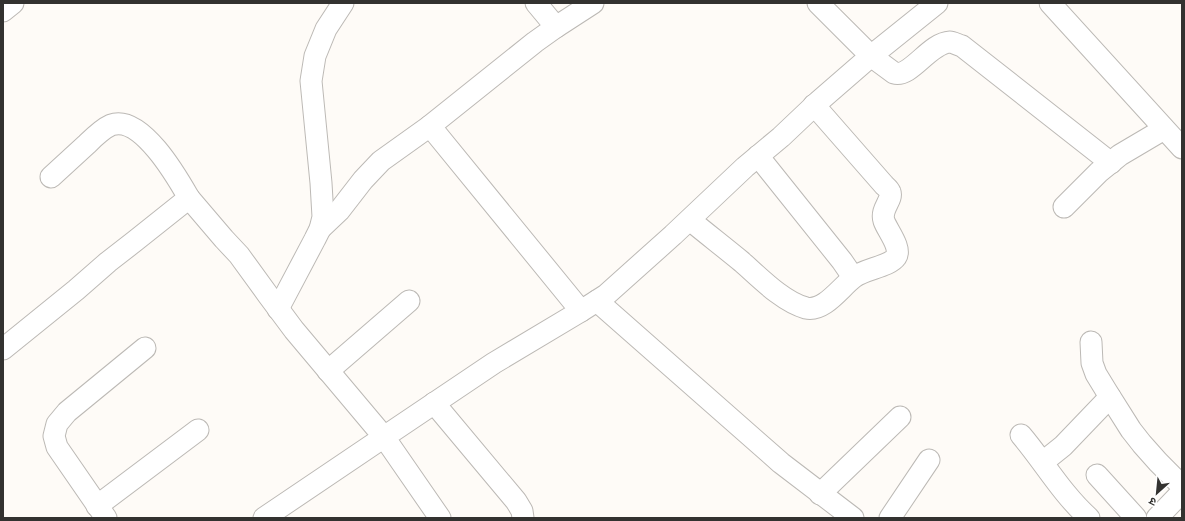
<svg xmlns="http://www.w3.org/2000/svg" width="1185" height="521" font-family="Overpass,'Noto Sans Devanagari',sans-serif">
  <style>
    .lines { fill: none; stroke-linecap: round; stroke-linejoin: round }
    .street-casing { stroke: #bcb9b5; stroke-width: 23 }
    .street { stroke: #fff; stroke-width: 21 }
  </style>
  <rect width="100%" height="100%" fill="#fefbf7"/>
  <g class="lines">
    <defs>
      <g id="street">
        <path d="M818 3 871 56 894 73C911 78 929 43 950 42 953 42 958 45 962 46L1111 163"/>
        <path d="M1050 3 1182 148"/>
        <path d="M3 11 13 3"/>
        <path d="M556 27 593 3"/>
        <path d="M758 156 842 261 853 277"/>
        <path d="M51 177C63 166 75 155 87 144 94 137 102 129 111 125 141 114 177 177 189 198"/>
        <path d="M1064 207 1099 172 1120 155 1164 129"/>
        <path d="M690 220C707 234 725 248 742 262 759 277 783 302 806 308 824 312 840 288 853 278 863 269 889 267 896 257 902 248 887 230 884 221 880 209 893 200 890 192 889 189 886 187 884 185L814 105"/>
        <path d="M320 229 339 211 363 180 381 161 430 126"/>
        <path d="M597 301 781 463 853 518"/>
        <path d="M278 309 315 239 320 229 323 217 321 183 311 81 315 56 326 29 343 3"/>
        <path d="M581 311 606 295 673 235 745 167 781 137 818 102 871 56 937 3"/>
        <path d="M1091 342 1092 363 1096 374 1107 392 1131 430 1142 444 1158 462 1182 486"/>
        <path d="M3 349 76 290 108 262 135 241 189 198 224 239 239 255 268 295 294 330 384 437 264 518"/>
        <path d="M328 371 409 301"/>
        <path d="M434 403 516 501 522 511 523 518"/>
        <path d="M1021 435C1044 462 1062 494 1089 518"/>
        <path d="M1043 462 1063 446 1110 397"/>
        <path d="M1097 475 1136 518"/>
        <path d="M820 494 900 417"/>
        <path d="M97 506 198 430"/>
        <path d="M106 518 57 447 54 436 57 424 67 412 145 348"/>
        <path d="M440 518 384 437 494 363 581 311 430 126 535 42 556 27 536 3"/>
        <path d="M890 518 929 460"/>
        <path d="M1157 518 1182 492"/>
      </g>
    </defs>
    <!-- street casing -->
    <use href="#street" class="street-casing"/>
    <!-- street -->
    <use href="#street" class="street"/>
  </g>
  <!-- border -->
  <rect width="1185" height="521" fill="none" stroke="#333230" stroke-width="8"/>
  <!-- north arrow -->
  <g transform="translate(1157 493) rotate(207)" stroke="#ffffff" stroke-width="3" paint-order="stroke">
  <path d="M0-3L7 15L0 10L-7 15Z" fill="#333230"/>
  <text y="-6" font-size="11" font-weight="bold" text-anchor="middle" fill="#333230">उ</text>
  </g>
</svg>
